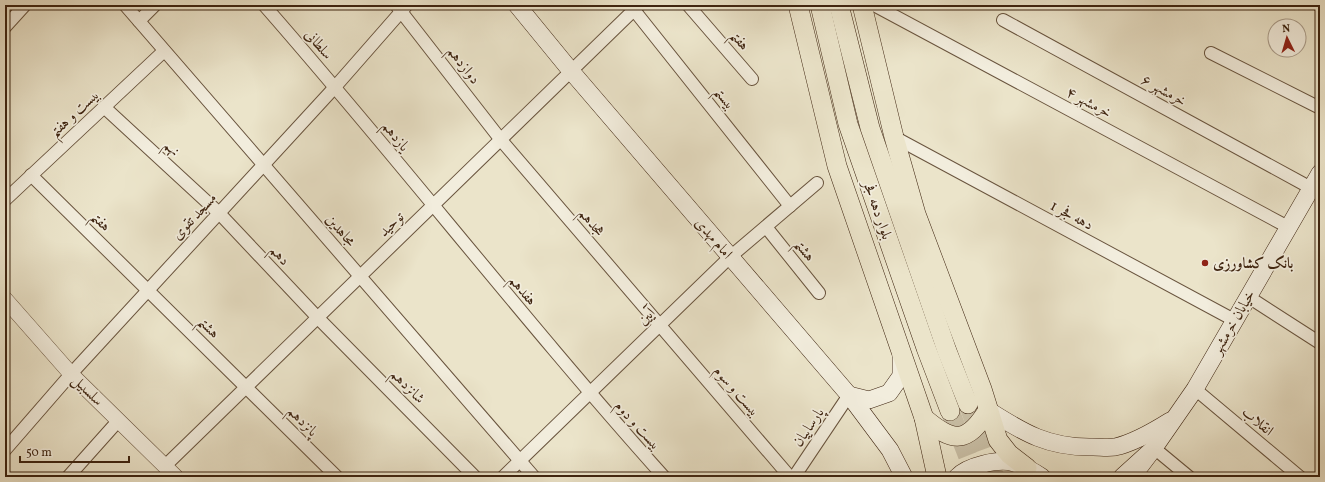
<svg xmlns="http://www.w3.org/2000/svg" width="1325" height="482" font-family="Vollkorn,Amiri,serif">
  <style>
    .lines { fill: none; stroke-linecap: round; stroke-linejoin: round }
    .primary-tunnel { stroke: #c8bea5; stroke-width: 19; stroke-dasharray: 19 10; stroke-linecap: butt }
    .minor-casing { stroke: #69543e; stroke-width: 14 }
    .tertiary-casing { stroke: #69543e; stroke-width: 16 }
    .secondary-casing { stroke: #3e2410; stroke-width: 18 }
    .primary-casing { stroke: #3e2410; stroke-width: 20 }
    .minor { stroke: #f2eddd; stroke-width: 12 }
    .tertiary { stroke: #f2eddd; stroke-width: 15 }
    .secondary { stroke: #f2eddd; stroke-width: 17 }
    .primary { stroke: #ebe4ca; stroke-width: 19 }
    .poi-dot { fill: #8f2418; stroke: #f2eddd; stroke-width: 1.5 }
    .labels { text-anchor: middle; stroke-width: 3.5; stroke-linejoin: round; paint-order: stroke }
    .street-label { font-size: 15px; fill: #3e2410; stroke: #f2eddd }
    .poi-label { font-size: 15px; font-weight: bold; fill: #3e2410; stroke: #f2eddd; text-anchor: start }
  </style>
  <rect width="100%" height="100%" fill="#ebe4ca"/>
  <filter id="stains"><feTurbulence type="fractalNoise" baseFrequency=".005" numOctaves="4"/><feColorMatrix values="0 0 0 0 .2 0 0 0 0 .09 0 0 0 0 .02 0 0 0 .5 -.17"/></filter>
  <radialGradient id="worn" r=".72"><stop offset=".6" stop-color="#630" stop-opacity="0"/><stop offset="1" stop-color="#630" stop-opacity=".3"/></radialGradient>
  <g class="lines">
    <!-- primary-tunnel -->
    <g class="primary-tunnel">
      <path d="M968 404 995 477"/>
      <path d="M950 411 976 477"/>
    </g>
    <defs>
      <g id="minor">
        <path d="M125 5 534 477"/>
        <path d="M264 5C400 160 526 323 664 477"/>
        <path d="M396 5 501 140 790 477"/>
        <path d="M630 5 790 206"/>
        <path d="M688 5 752 79"/>
        <path d="M874 5 1288 227"/>
        <path d="M1319 5 1320 6"/>
        <path d="M1003 20 1311 188"/>
        <path d="M139 21 155 5"/>
        <path d="M5 27 25 5"/>
        <path d="M1211 53 1320 108"/>
        <path d="M104 107 219 213 318 318 475 477"/>
        <path d="M894 137 1234 320"/>
        <path d="M31 175 337 477"/>
        <path d="M5 200 164 51"/>
        <path d="M766 227 819 293"/>
        <path d="M1247 296 1320 343"/>
        <path d="M1195 389 1300 477"/>
        <path d="M1154 448 1189 477"/>
        <path d="M5 450 71 374 335 87 406 6"/>
        <path d="M165 466 639 5"/>
        <path d="M68 477 118 421"/>
        <path d="M503 477 730 257 817 183"/>
        <path d="M794 477 849 395"/>
      </g>
      <path id="tertiary" d="M5 299 71 374 176 477"/>
      <g id="secondary">
        <path d="M517 5 571 71 849 395 890 450 904 477"/>
        <path d="M849 395 869 400 889 393 901 376V355"/>
        <path d="M988 410C1024 433 1049 448 1093 447 1100 447 1108 448 1115 447 1134 443 1154 431 1170 421"/>
        <path d="M1154 448 1195 389 1320 173"/>
        <path d="M957 477C967 466 999 458 1014 463 1024 466 1033 471 1042 477"/>
        <path d="M1122 477 1154 448 1132 477"/>
      </g>
      <g id="primary">
        <path d="M798 5 837 166 924 418 937 477"/>
        <path d="M820 5 848 124 926 348 950 411"/>
        <path d="M839 5 870 128 947 351 968 404"/>
        <path d="M862 5 894 137 916 214 982 389 998 440 1009 454 1027 468"/>
        <path d="M924 418C953 443 967 444 988 410"/>
      </g>
    </defs>
    <!-- minor casing -->
    <use href="#minor" class="minor-casing"/>
    <!-- tertiary casing -->
    <use href="#tertiary" class="tertiary-casing"/>
    <!-- secondary casing -->
    <use href="#secondary" class="secondary-casing"/>
    <!-- primary casing -->
    <use href="#primary" class="primary-casing"/>
    <!-- minor -->
    <use href="#minor" class="minor"/>
    <!-- tertiary -->
    <use href="#tertiary" class="tertiary"/>
    <!-- secondary -->
    <use href="#secondary" class="secondary"/>
    <!-- primary -->
    <use href="#primary" class="primary"/>
  </g>
  <!-- markers -->
  <circle class="poi-dot" cx="1205" cy="263" r="4"/>
  <g class="labels">
    <!-- street labels -->
    <g class="street-label">
      <text transform="translate(740 40) rotate(49)" y="5">هفتم</text>
      <text transform="translate(319 44) rotate(49)" y="5">سلطانی</text>
      <text transform="translate(464 65) rotate(52)" y="5">دوازدهم</text>
      <text transform="translate(1164 90) rotate(29)" y="5">خرمشهر ۶</text>
      <text transform="translate(725 98) rotate(52)" y="5">بیستم</text>
      <text transform="translate(1089 102) rotate(28)" y="5">خرمشهر ۴</text>
      <text transform="translate(74 113) rotate(-43)" y="5">بیست و هفتم</text>
      <text transform="translate(396 136) rotate(51)" y="5">یازدهم</text>
      <text transform="translate(172 148) rotate(43)" y="5">نهم</text>
      <text transform="translate(878 210) rotate(71)" y="5">بلوار دهه فجر</text>
      <text transform="translate(1072 215) rotate(28)" y="5">دهه فجر 1</text>
      <text transform="translate(194 216) rotate(-47)" y="5">مسجد تقوی</text>
      <text transform="translate(101 221) rotate(44)" y="5">هفتم</text>
      <text transform="translate(592 222) rotate(50)" y="5">هجدهم</text>
      <text transform="translate(391 224) rotate(-44)" y="5">توحید</text>
      <text transform="translate(341 230) rotate(49)" y="5">مجاهدین</text>
      <text transform="translate(714 238) rotate(49)" y="5">امام مهدی</text>
      <text transform="translate(805 250) rotate(51)" y="5">هشتم</text>
      <text transform="translate(280 255) rotate(47)" y="5">دهم</text>
      <text transform="translate(523 290) rotate(50)" y="5">هفدهم</text>
      <text transform="translate(646 316) rotate(-45)" y="5">آیین</text>
      <text transform="translate(1233 322) rotate(-60)" y="5">خیابان خرمشهر</text>
      <text transform="translate(209 327) rotate(45)" y="5">هشتم</text>
      <text transform="translate(408 386) rotate(45)" y="5">شانزدهم</text>
      <text transform="translate(88 390) rotate(45)" y="5">سلسبیل</text>
      <text transform="translate(737 391) rotate(49)" y="5">بیست و سوم</text>
      <text transform="translate(303 421) rotate(45)" y="5">پانزدهم</text>
      <text transform="translate(1258 421) rotate(40)" y="5">انقلاب</text>
      <text transform="translate(638 425) rotate(48)" y="5">بیست و دوم</text>
      <text transform="translate(808 427) rotate(-56)" y="5">پارساییان</text>
    </g>
    <!-- poi labels -->
    <g class="poi-label">
      <text x="1213" y="268">بانک کشاورزی</text>
    </g>
  </g>
  <!-- margin -->
  <rect width="1325" height="482" fill="none" stroke="#ebe4ca" stroke-width="20"/>
  <rect x="6" y="6" width="1313" height="470" fill="none" stroke="#3e2410" stroke-width="2"/>
  <rect x="10" y="10" width="1305" height="462" fill="none" stroke="#3e2410"/>
  <!-- north arrow -->
  <g transform="translate(1287 38) rotate(355)"><circle r="19" fill="#f2eddd" stroke="#aa9d8b"/>
  <path d="M0-3L7 15L0 10L-7 15Z" fill="#8f2418"/>
  <text y="-6" font-size="11" font-weight="bold" text-anchor="middle" fill="#3e2410">N</text>
  </g>
  <!-- scale -->
  <path d="M20 456v6h109v-6" fill="none" stroke="#3e2410" stroke-width="2"/>
  <text x="26" y="456" font-size="12" fill="#3e2410" stroke="#f2eddd" stroke-width="3" paint-order="stroke">50 m</text>
  <rect width="100%" height="100%" filter="url(#stains)"/>
  <rect width="100%" height="100%" fill="url(#worn)"/>
</svg>
